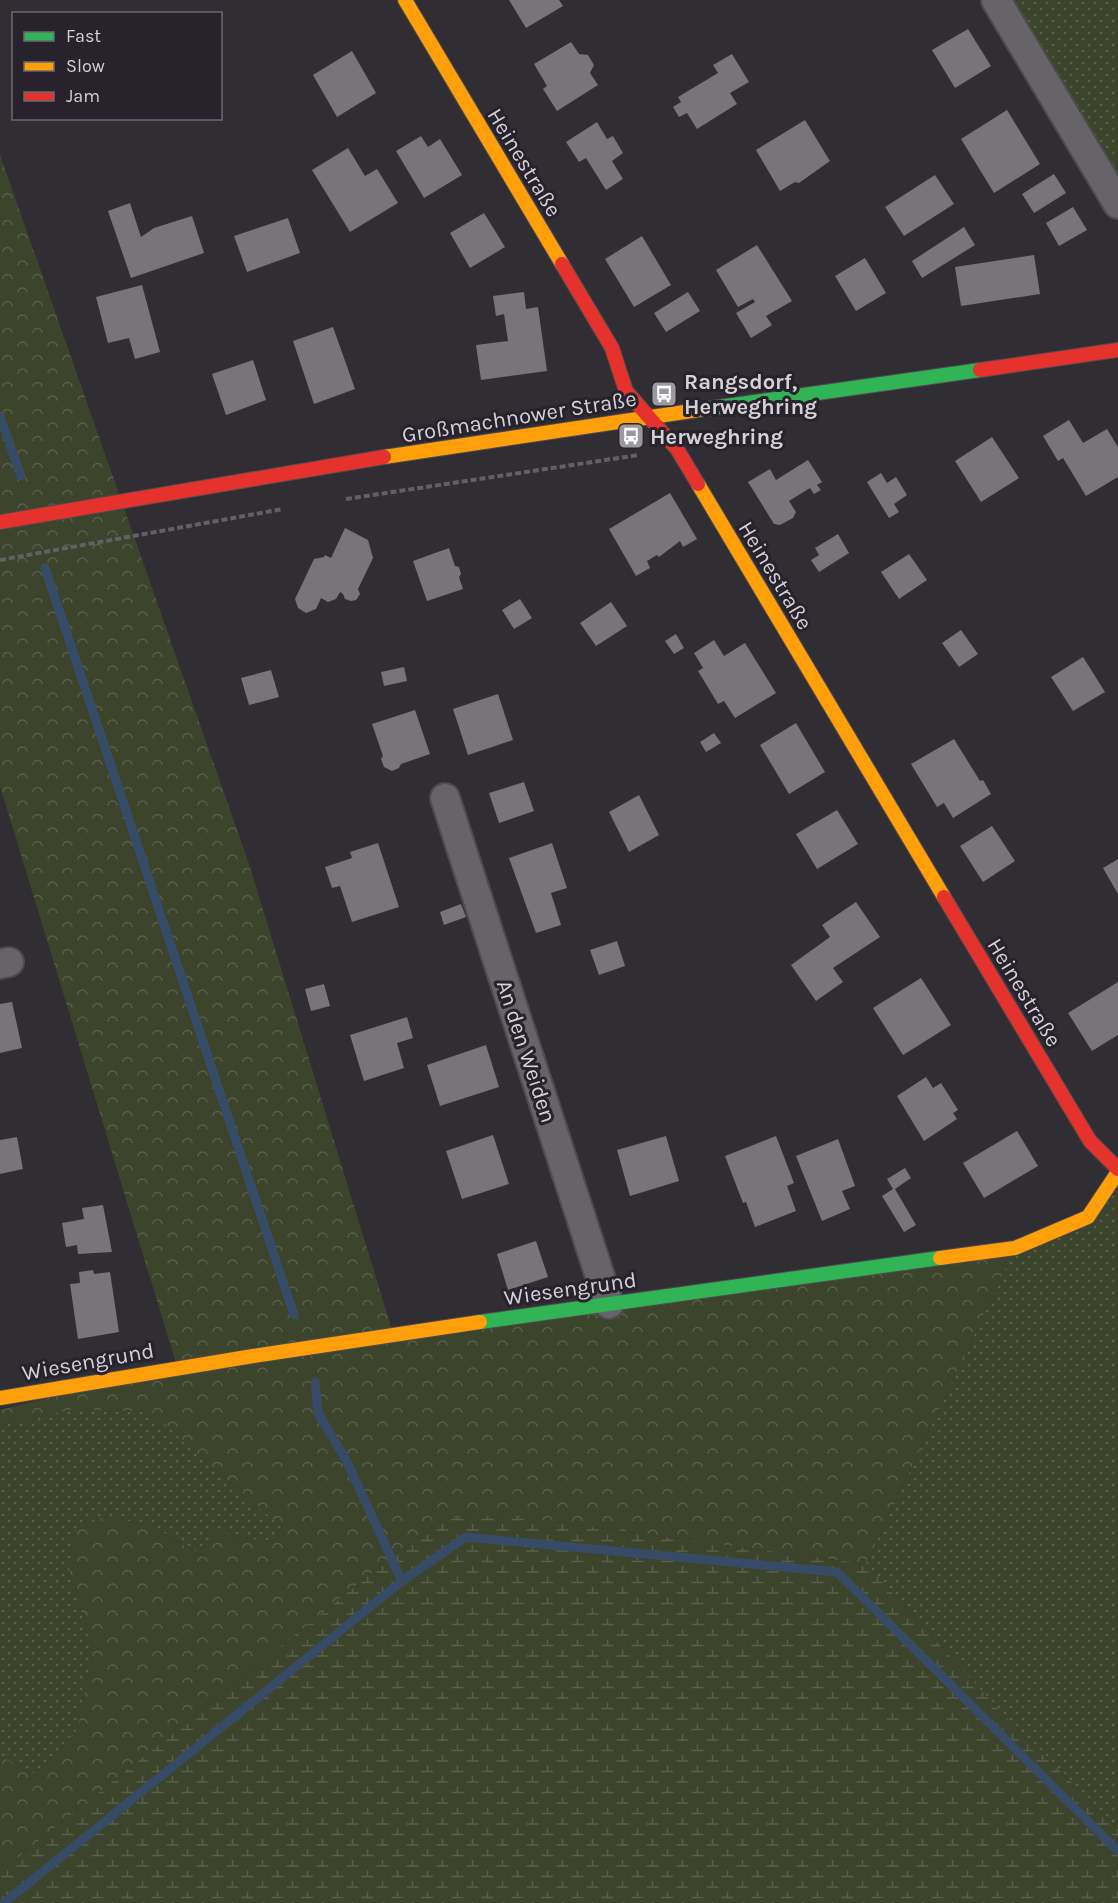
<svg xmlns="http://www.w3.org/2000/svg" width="1118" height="1903" font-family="Karla,sans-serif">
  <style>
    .grass { fill: url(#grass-dots) }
    .forest { fill: url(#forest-crowns) }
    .wetland { fill: url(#wetland-marsh) }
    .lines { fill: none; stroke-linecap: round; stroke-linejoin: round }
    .stream { stroke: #384b66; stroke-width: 9 }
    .building { fill: #787477 }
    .street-casing { stroke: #4d4b50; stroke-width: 32 }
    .fast-casing { stroke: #4d4b50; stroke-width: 16 }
    .slow-casing { stroke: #4d4b50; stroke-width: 16 }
    .jam-casing { stroke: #4d4b50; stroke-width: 16 }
    .path { stroke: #626064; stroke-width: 4; stroke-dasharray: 6 3; stroke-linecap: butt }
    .street { stroke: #676469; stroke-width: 28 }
    .fast { stroke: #30b455; stroke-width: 14 }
    .slow { stroke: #ff9f0a; stroke-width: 14 }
    .jam { stroke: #e5322d; stroke-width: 14 }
    .labels { text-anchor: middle; stroke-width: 6; stroke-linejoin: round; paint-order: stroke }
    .street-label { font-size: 22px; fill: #d4d1d7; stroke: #27222c }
    .poi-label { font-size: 22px; font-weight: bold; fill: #d4d1d7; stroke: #27222c; text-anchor: start }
  </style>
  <defs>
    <pattern id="grass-dots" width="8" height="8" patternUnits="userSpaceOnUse" patternTransform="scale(1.5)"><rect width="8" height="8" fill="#3d442c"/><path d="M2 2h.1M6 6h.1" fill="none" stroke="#585e4a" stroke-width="1.8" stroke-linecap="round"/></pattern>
    <pattern id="forest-crowns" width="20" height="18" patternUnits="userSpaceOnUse" patternTransform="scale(1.5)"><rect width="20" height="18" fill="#3d442c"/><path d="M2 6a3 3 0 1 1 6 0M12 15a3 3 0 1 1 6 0" fill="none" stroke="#585e4a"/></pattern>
    <pattern id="wetland-marsh" width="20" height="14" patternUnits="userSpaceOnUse" patternTransform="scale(1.5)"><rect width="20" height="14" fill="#3d442c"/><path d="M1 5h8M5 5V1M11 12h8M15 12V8" fill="none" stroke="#585e4a"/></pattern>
  </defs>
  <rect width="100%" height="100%" fill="#312e33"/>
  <!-- grass -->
  <g class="grass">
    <path d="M1010 0H1118V175Z"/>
    <path d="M1118 1172V1829L999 1710 866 1564 1015 1248 1087 1217Z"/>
    <path d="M75 1409 145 1412 169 1427 200 1457 282 1527 274 1542 235 1537 214 1528 205 1557 147 1523 69 1570 93 1651 77 1730 35 1774 0 1756V1432L4 1425Z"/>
  </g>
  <!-- forest -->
  <path class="forest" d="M0 155 249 864 393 1333 1015 1248 866 1564 510 1516 445 1518 394 1555 0 1872V1756L35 1774 77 1730 93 1651 69 1570 75 1531 99 1518 147 1523 204 1557 214 1527 235 1537 273 1542 282 1527 200 1457 169 1427 145 1412 75 1409 4 1425 0 1432V1410L177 1366 0 786Z"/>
  <!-- wetland -->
  <path class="wetland" d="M510 1516 866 1564 999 1710 1118 1829V1903H0V1872L394 1555 445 1518Z"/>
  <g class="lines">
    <!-- stream -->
    <g class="stream">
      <path d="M0 416 21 476"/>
      <path d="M45 568 294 1315"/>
      <path d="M315 1382 318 1413 346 1460 402 1581"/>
      <path d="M4 1903 402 1581 466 1537 837 1572 1118 1851"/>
    </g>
  </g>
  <!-- building -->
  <g class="building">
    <path d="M509 0H559L563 6 526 28Z"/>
    <path d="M968 29 991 66 955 88 932 50Z"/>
    <path d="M571 42 579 54 588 55 594 65 590 73 598 85 557 111 543 89 547 86 534 64Z"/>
    <path d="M352 51 376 93 337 117 313 75Z"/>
    <path d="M732 54 749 82 730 93 737 104 697 129 687 113 679 117 673 107 681 102 678 97 718 73 713 65Z"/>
    <path d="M1007 110 1040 164 994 193 961 139Z"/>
    <path d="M805 120 830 161 799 183 795 182 780 191 756 150Z"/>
    <path d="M597 122 607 139 613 136 623 153 612 161 623 179 606 190 586 158 579 162 566 142Z"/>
    <path d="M421 136 428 147 440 139 462 175 424 198 396 151Z"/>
    <path d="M348 148 365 176 377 169 398 203 350 232 312 170Z"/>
    <path d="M1054 174 1066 193 1034 213 1022 194Z"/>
    <path d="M935 175 954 204 904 236 885 207Z"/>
    <path d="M130 203 141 237 154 228 192 216 204 253 131 278 108 211Z"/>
    <path d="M1073 207 1087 230 1059 246 1046 223Z"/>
    <path d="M484 213 505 247 470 268 450 233Z"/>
    <path d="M288 218 300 253 247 272 234 236Z"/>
    <path d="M964 227 975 245 922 278 912 261Z"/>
    <path d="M642 236 671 285 634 307 605 259Z"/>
    <path d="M757 245 792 301 766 316 772 325 751 338 736 313 755 302 753 299 738 307 716 270Z"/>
    <path d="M1034 255 1040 294 961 306 955 267Z"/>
    <path d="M865 258 886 293 856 311 835 276Z"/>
    <path d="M142 285 160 352 135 359 129 338 108 343 96 297Z"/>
    <path d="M524 292 526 309 538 307 547 371 481 380 476 345 508 341 504 314 496 316 493 296Z"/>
    <path d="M688 292 700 311 666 332 654 313Z"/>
    <path d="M333 327 355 389 314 404 293 341Z"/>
    <path d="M253 360 266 400 226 415 212 374Z"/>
    <path d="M1069 420 1083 443 1107 429 1118 447V477L1086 496 1063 458 1058 461 1043 436Z"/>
    <path d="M992 437 1019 478 981 502 955 461Z"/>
    <path d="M808 460 822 482 817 485 821 490 814 494 810 488 789 501 796 512 793 518 780 525 774 524 748 482 770 469 776 480Z"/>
    <path d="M881 473 887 483 896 477 907 495 894 504 899 512 889 518 867 482Z"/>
    <path d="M670 493 697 539 683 547 680 541 659 557 657 555 647 561 650 568 636 576 609 529Z"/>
    <path d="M345 528 368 540 373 558 358 589 360 594 356 600 351 601 345 599 343 594 340 592 336 599 328 602 321 598 316 609 306 613 298 608 295 599 314 559 324 557 325 555 331 558Z"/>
    <path d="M838 534 849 553 819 572 811 560 819 555 815 548Z"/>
    <path d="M449 548 455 566 459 567 461 574 459 577 463 589 427 601 413 561Z"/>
    <path d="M909 554 927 580 899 599 881 572Z"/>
    <path d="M520 599 532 618 514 629 502 610Z"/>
    <path d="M611 602 627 626 596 646 580 623Z"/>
    <path d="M961 630 978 654 959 667 942 643Z"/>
    <path d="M676 634 684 648 674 654 665 641Z"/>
    <path d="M714 640 724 656 745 643 776 693 735 718 724 701 718 704 698 671 703 668 694 653Z"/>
    <path d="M1083 657 1105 692 1073 711 1051 677Z"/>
    <path d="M404 667 407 681 384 686 381 672Z"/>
    <path d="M271 670 279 697 249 705 241 678Z"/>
    <path d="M498 694 513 740 468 755 453 709Z"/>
    <path d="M415 710 430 754 401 764 399 768 392 771 384 767 381 759 383 756 372 724Z"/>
    <path d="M796 723 825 772 789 794 760 745Z"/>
    <path d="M714 733 721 743 706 752 700 742Z"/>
    <path d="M954 739 980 781 983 780 991 794 953 818 944 803 937 807 911 764Z"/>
    <path d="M524 782 534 811 499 823 489 793Z"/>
    <path d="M639 795 659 835 629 852 609 812Z"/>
    <path d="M837 810 858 844 817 869 796 834Z"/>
    <path d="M992 826 1015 861 983 882 960 846Z"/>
    <path d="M378 843 399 907 352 922 340 886 332 888 325 867 352 858 350 852Z"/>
    <path d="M552 843 567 888 551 893 561 925 536 933 509 858Z"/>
    <path d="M1118 859V894L1103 868Z"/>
    <path d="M856 902 880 937 833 968 843 982 816 1001 791 965 830 937 822 925Z"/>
    <path d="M461 904 466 917 444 925 440 912Z"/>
    <path d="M617 941 625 966 599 975 590 950Z"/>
    <path d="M921 978 951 1025 903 1055 873 1008Z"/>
    <path d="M1118 982V1035L1092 1051 1068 1013Z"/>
    <path d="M324 984 330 1006 311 1011 305 989Z"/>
    <path d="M12 1002 22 1048 0 1053V1004Z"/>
    <path d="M407 1017 413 1038 397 1043 404 1068 364 1081 350 1035Z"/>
    <path d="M486 1045 499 1087 440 1106 427 1065Z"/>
    <path d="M926 1077 933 1088 941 1083 958 1110 953 1113 957 1119 924 1141 897 1096Z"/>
    <path d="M1017 1131 1038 1166 984 1198 963 1163Z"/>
    <path d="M493 1135 509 1184 462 1199 446 1151Z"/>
    <path d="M666 1136 679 1181 630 1196 617 1150Z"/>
    <path d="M776 1136 794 1183 787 1186 796 1211 755 1227 746 1202 743 1203 725 1156Z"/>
    <path d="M17 1137 23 1169 0 1174V1140Z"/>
    <path d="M838 1139 855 1186 842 1191 850 1209 822 1221 796 1156Z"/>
    <path d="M905 1168 911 1178 895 1189 916 1225 904 1232 882 1196 893 1189 887 1179Z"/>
    <path d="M103 1205 112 1252 78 1254 77 1245 66 1247 62 1223 84 1219 82 1208Z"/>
    <path d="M536 1241 548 1277 508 1290 497 1254Z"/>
    <path d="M93 1270 94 1274 110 1272 119 1332 78 1339 70 1284 80 1283 79 1272Z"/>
  </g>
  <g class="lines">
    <defs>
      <g id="street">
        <path d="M996 0 1118 204"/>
        <path d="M445 798 609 1304"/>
        <path d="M0 964 9 962"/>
      </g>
      <g id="fast">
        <path d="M698 410 980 370"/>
        <path d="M480 1322 940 1258"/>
      </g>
      <g id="slow">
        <path d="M405 0 562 264"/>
        <path d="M384 457 698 410"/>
        <path d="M698 484 944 897"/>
        <path d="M940 1258 1015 1248 1088 1217 1118 1172"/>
        <path d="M0 1398 253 1356 480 1322"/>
      </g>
      <g id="jam">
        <path d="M562 264 612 348 626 391 677 449 698 484"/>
        <path d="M980 370 1118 350"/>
        <path d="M0 522 384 457"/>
        <path d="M944 897 1090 1141 1118 1169"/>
      </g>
    </defs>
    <!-- street casing -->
    <use href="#street" class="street-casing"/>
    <!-- fast casing -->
    <use href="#fast" class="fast-casing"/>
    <!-- slow casing -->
    <use href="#slow" class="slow-casing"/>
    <!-- jam casing -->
    <use href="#jam" class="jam-casing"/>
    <!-- path -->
    <g class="path">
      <path d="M346 499 639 455"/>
      <path d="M0 560 283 509"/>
    </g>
    <!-- street -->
    <use href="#street" class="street"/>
    <!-- fast -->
    <use href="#fast" class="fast"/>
    <!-- slow -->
    <use href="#slow" class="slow"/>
    <!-- jam -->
    <use href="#jam" class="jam"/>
  </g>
  <!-- icons -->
  <defs>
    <symbol id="bus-square" viewBox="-11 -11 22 22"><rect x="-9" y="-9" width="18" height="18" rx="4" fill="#9b989e" stroke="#27222c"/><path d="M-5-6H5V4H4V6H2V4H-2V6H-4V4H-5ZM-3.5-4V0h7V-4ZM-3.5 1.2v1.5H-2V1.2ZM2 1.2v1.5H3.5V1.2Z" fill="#fff"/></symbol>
  </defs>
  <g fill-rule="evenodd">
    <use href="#bus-square" x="649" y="379" width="30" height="30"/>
    <use href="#bus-square" x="616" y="421" width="30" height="30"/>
  </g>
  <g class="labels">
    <!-- street labels -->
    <g class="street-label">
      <text transform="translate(525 162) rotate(59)" y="8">Heinestraße</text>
      <text transform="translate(519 416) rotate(-9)" y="8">Großmachnower Straße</text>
      <text transform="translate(776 575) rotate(59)" y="8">Heinestraße</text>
      <text transform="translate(1025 992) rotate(59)" y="8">Heinestraße</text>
      <text transform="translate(527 1051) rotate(72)" y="8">An den Weiden</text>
      <text transform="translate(570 1288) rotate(-8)" y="8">Wiesengrund</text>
      <text transform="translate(88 1361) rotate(-10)" y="8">Wiesengrund</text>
    </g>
    <!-- poi labels -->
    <g class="poi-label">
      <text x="684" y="389">Rangsdorf,<tspan x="684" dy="25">Herweghring</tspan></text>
      <text x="650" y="444">Herweghring</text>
    </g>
  </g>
  <!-- legend -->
  <rect x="12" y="12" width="210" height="108" fill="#27222c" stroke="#6c6870" stroke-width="1.5"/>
  <rect x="24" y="32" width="30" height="9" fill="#30b455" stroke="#6c6870" stroke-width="1.5"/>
  <text x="66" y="42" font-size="18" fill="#d4d1d7">Fast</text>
  <rect x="24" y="62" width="30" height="9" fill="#ff9f0a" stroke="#6c6870" stroke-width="1.5"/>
  <text x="66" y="72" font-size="18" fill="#d4d1d7">Slow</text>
  <rect x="24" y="92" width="30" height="9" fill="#e5322d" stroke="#6c6870" stroke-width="1.5"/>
  <text x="66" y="102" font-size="18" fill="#d4d1d7">Jam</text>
</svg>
